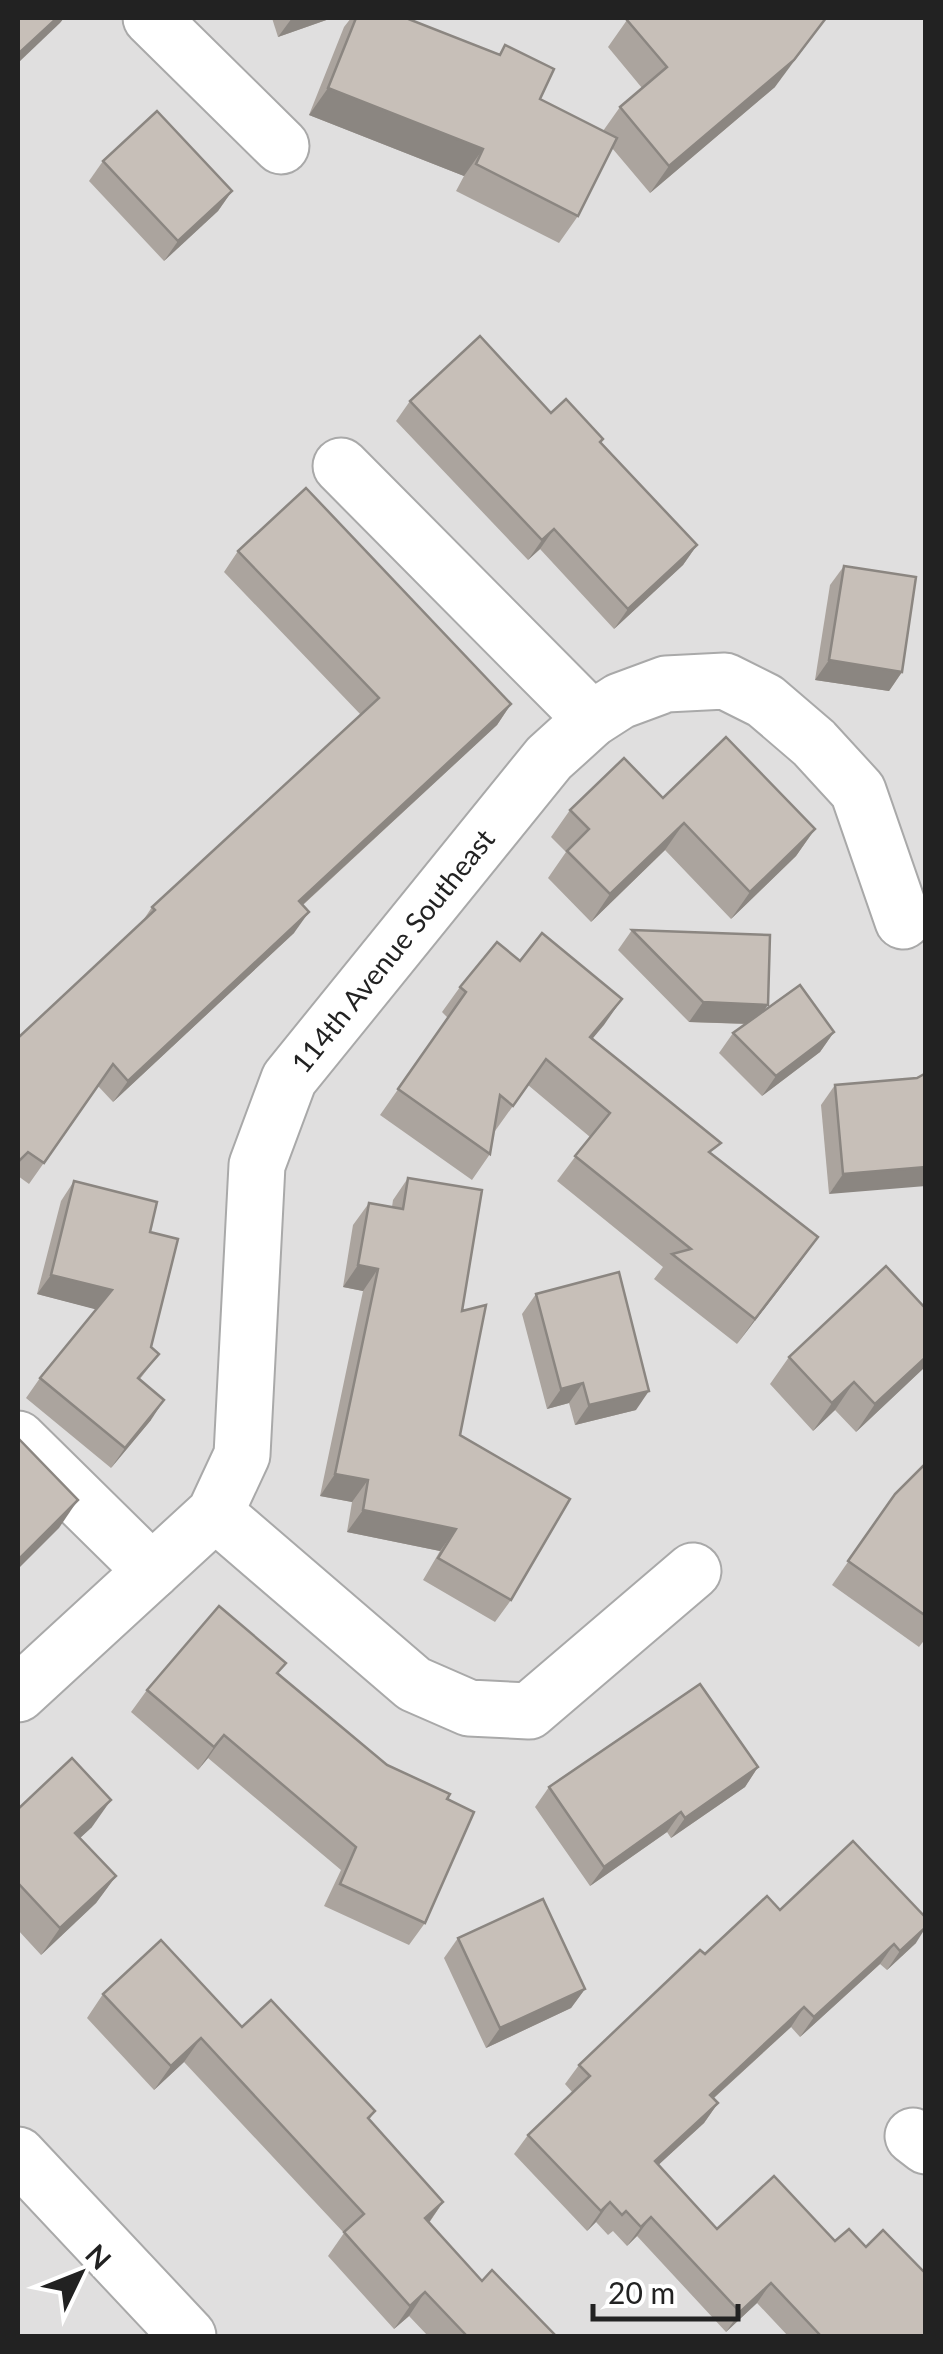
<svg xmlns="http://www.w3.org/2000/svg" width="943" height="2354" font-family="Lato,sans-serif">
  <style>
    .residential { fill: #e0dfdf }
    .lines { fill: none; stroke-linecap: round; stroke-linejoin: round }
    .minor-casing { stroke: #a9a9a9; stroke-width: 59 }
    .minor { stroke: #fff; stroke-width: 55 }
    .wall { fill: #aba49e }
    .shaded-wall { fill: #8b8681 }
    .building { fill: #c7bfb8; stroke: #8b8681; stroke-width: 2.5 }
    .labels { text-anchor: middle; stroke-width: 9; stroke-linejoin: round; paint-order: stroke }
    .street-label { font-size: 28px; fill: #222; stroke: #fff }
  </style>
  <rect width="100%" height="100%" fill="#f2efe9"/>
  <!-- residential -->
  <rect class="residential" x="18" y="18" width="907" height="2318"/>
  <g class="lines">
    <defs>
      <g id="minor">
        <path d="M151 18 281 146"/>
        <path d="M341 466 592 719"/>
        <path d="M18 1439 152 1571"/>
        <path d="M215 1513 414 1684 469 1708 529 1711 693 1571"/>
        <path d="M18 1694 215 1513 242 1455 257 1165 289 1079 549 758 592 719 620 701 666 684 725 681 765 701 814 743 858 791 903 921"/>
        <path d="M913 2136 926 2146"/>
        <path d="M18 2155 188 2336"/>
      </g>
    </defs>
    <!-- minor casing -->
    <use href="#minor" class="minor-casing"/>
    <!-- minor -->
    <use href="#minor" class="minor"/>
  </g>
  <!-- wall -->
  <g class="wall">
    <path d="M272 18H332L278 37Z"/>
    <path d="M351 18H406L499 54 505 45 540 99 603 131 620 107 642 88 608 47 627 20 775 87 650 193 612 148 578 216 559 243 456 191 464 176 309 115 344 27Z"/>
    <path d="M103 161 232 191 218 211 164 261 89 181Z"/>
    <path d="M410 401 551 413 601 442 697 545 683 565 614 629 540 549 528 560 396 421Z"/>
    <path d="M238 551 511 704 497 725 303 905 294 933 113 1102 98 1086 29 1184 18 1176V1036L19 1037 140 925 152 907 361 715 224 572Z"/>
    <path d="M844 566 902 672 889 691 815 680 830 585Z"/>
    <path d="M663 798 815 829 796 856 731 919 665 850 591 922 548 878 566 852 551 837 570 810Z"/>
    <path d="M632 930 763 1012 834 1032 820 1052 762 1096 719 1053 733 1033 745 1024 689 1022 618 950Z"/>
    <path d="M520 961 622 999 592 1039 713 1155 800 1262 737 1344 654 1279 663 1267 557 1181 590 1137 528 1085 495 1131 494 1130 490 1154 472 1180 380 1115 448 1018 442 1012 460 987Z"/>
    <path d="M917 1078 829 1194 821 1105 835 1085Z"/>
    <path d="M408 1178 462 1311 460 1435 511 1600 495 1622 423 1580 440 1551 347 1532 352 1502 320 1496 363 1291 343 1287 353 1225 369 1203 392 1207 393 1200Z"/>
    <path d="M74 1181 150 1232 151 1347 159 1354 140 1379 151 1420 111 1468 26 1398 40 1378 96 1309 37 1294 61 1201Z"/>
    <path d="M536 1294 636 1410 575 1425 569 1403 547 1409 522 1314Z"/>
    <path d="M789 1357 926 1366 856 1432 835 1410 813 1431 770 1384Z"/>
    <path d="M926 1463V1638L919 1647 832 1585 895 1494Z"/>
    <path d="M278 1674 387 1765 447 1799 425 1923 409 1945 324 1906 341 1870 208 1758 198 1770 131 1712 147 1690Z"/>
    <path d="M758 1767 745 1787 671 1838 667 1832 590 1886 535 1807 549 1787Z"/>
    <path d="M18 1809 92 1827 80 1838 116 1876 96 1903 41 1955 18 1930Z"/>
    <path d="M780 1910 916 1943 887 1970 880 1964 800 2037 791 2027 714 2098 718 2103 704 2123 658 2165 717 2229 926 2336H788L757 2303 726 2332 637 2236 627 2246 613 2231 608 2235 596 2222 587 2231 514 2154 528 2135 573 2093 565 2084 579 2065 705 1954Z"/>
    <path d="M458 1938 585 1989 571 2008 486 2048 444 1958Z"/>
    <path d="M103 1994 242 2027 375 2111 369 2120 443 2202 429 2223 482 2281 556 2336H428L409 2316 394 2329 328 2256 344 2233 184 2062 154 2090 87 2018Z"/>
  </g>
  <!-- shaded-wall -->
  <g class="shaded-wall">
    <path d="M57 18H64L60 23 18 63V54Z"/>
    <path d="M292 18H332L278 37Z"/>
    <path d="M826 18 775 87 650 193 669 166Z"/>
    <path d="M328 88 483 149 464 176 309 115Z"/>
    <path d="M232 191 218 211 164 261 178 241Z"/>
    <path d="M554 529 540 549 528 560 542 540Z"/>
    <path d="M697 545 683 565 614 629 628 609Z"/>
    <path d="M829 660 902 672 889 691 815 680Z"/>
    <path d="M511 704 497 725 284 922 299 901Z"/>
    <path d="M684 823 665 850 591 922 610 894Z"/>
    <path d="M815 829 796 856 731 919 750 892Z"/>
    <path d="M309 912 294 933 113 1102 128 1081Z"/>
    <path d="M622 999 604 1025 572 1063 590 1037Z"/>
    <path d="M703 1002 768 1005 754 1024 689 1022Z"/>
    <path d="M834 1032 820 1052 762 1096 776 1076Z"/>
    <path d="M926 1167V1186L829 1194 843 1174Z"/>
    <path d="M818 1237 800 1262 737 1344 755 1319Z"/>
    <path d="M358 1265 378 1269 363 1291 343 1287Z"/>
    <path d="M51 1275 112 1290 98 1310 37 1294Z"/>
    <path d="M926 1357V1366L856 1432 875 1404Z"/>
    <path d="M854 1382 835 1410 813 1431 832 1403Z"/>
    <path d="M583 1383 569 1403 547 1409 561 1389Z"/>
    <path d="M649 1391 636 1410 575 1425 589 1405Z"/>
    <path d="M164 1400 151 1420 111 1468 125 1448Z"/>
    <path d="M335 1474 368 1480 352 1502 320 1496Z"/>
    <path d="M78 1500 59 1528 18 1569V1560Z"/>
    <path d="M363 1510 456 1529 440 1551 347 1532Z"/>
    <path d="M224 1735 208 1758 198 1770 214 1747Z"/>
    <path d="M758 1767 745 1787 671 1838 685 1818Z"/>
    <path d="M111 1800 92 1827 56 1860 75 1833Z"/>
    <path d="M681 1812 667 1832 590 1886 604 1867Z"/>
    <path d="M116 1876 96 1903 41 1955 60 1928Z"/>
    <path d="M926 1927 916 1943 887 1970 900 1951Z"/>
    <path d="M894 1944 880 1964 800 2037 814 2017Z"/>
    <path d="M585 1989 571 2008 486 2048 500 2028Z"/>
    <path d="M804 2007 791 2027 696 2114 710 2095Z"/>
    <path d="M201 2038 184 2062 154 2090 171 2066Z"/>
    <path d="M718 2103 704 2123 641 2181 655 2161Z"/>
    <path d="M443 2202 427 2225 425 2218Z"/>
    <path d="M610 2202 596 2222 587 2231 601 2211Z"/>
    <path d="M651 2217 637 2236 627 2246 641 2227Z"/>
    <path d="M771 2283 757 2303 726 2332 740 2312Z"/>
    <path d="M425 2292 409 2316 394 2329 410 2306Z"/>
  </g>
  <!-- building -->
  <g class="building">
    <path d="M18 18H57L18 54Z"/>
    <path d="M356 18H406L500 55 505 45 554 69 540 99 617 138 578 216 476 164 483 149 328 88Z"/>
    <path d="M630 18H826L794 60 669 166 620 107 667 67 627 20Z"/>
    <path d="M157 111 232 191 178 241 103 161Z"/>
    <path d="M480 336 551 413 566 399 603 439 600 442 697 545 628 609 554 529 542 540 410 401Z"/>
    <path d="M306 488 511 704 299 901 309 912 128 1081 113 1064 44 1163 28 1152 18 1162V1036L19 1037 155 910 152 907 379 698 238 551Z"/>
    <path d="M844 566 916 577 902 672 829 660Z"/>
    <path d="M726 737 815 829 750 892 684 823 610 894 567 851 589 829 570 810 624 758 663 798Z"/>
    <path d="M632 930 770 935 768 1005 703 1002Z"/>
    <path d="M542 933 622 999 590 1037 721 1143 709 1152 818 1237 755 1319 672 1254 691 1249 575 1156 610 1113 546 1059 513 1106 500 1095 490 1154 398 1089 466 992 460 987 497 942 520 961Z"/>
    <path d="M800 985 834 1032 776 1076 733 1033Z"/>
    <path d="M926 1073V1167L843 1174 835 1085 917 1078Z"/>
    <path d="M408 1178 482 1190 462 1311 486 1305 460 1435 570 1499 511 1600 438 1558 456 1529 363 1510 368 1480 335 1474 378 1269 358 1265 369 1203 403 1209Z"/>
    <path d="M74 1181 157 1202 150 1232 178 1239 151 1347 159 1354 138 1378 164 1400 125 1448 40 1378 112 1290 51 1275Z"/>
    <path d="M886 1266 926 1309V1357L875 1404 854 1382 832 1403 789 1357Z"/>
    <path d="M619 1272 649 1391 589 1405 583 1383 561 1389 536 1294Z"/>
    <path d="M18 1438 78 1500 18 1560Z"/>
    <path d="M926 1463V1616L848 1561 895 1494Z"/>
    <path d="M219 1606 286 1663 277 1673 387 1765 450 1794 447 1799 474 1812 425 1923 340 1884 356 1847 224 1735 214 1747 147 1690Z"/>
    <path d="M700 1684 758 1767 685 1818 681 1812 604 1867 549 1787Z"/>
    <path d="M72 1758 111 1800 75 1833 116 1876 60 1928 18 1883V1809Z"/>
    <path d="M853 1841 926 1918V1927L900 1951 894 1944 814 2017 804 2007 710 2095 718 2103 655 2161 717 2229 774 2176 835 2241 849 2229 866 2247 883 2230 926 2274V2336H821L771 2283 740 2312 651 2217 641 2227 626 2211 622 2215 610 2202 601 2211 528 2135 590 2076 579 2065 700 1950 705 1954 767 1896 780 1910Z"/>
    <path d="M543 1899 585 1989 500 2028 458 1938Z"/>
    <path d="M161 1940 242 2027 271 2000 375 2111 368 2118 443 2202 425 2218 482 2281 492 2270 556 2336H467L425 2292 410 2306 344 2232 364 2214 201 2038 171 2066 103 1994Z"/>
  </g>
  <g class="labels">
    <!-- street labels -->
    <g class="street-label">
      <text transform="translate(393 951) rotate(-51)" y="10">114th Avenue Southeast</text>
    </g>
  </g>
  <!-- border -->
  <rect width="943" height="2354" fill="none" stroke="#222222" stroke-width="40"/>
  <!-- north arrow -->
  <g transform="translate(80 2274) rotate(47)" stroke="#ffffff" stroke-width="8" paint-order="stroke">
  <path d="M0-8L18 38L0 25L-18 38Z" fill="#222222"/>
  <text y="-15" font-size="28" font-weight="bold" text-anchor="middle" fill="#222222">N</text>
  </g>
  <!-- scale -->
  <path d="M593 2304v15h145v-15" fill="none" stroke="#222222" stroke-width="5"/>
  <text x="608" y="2304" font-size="30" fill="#222222" stroke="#ffffff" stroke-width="8" paint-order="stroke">20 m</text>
</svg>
